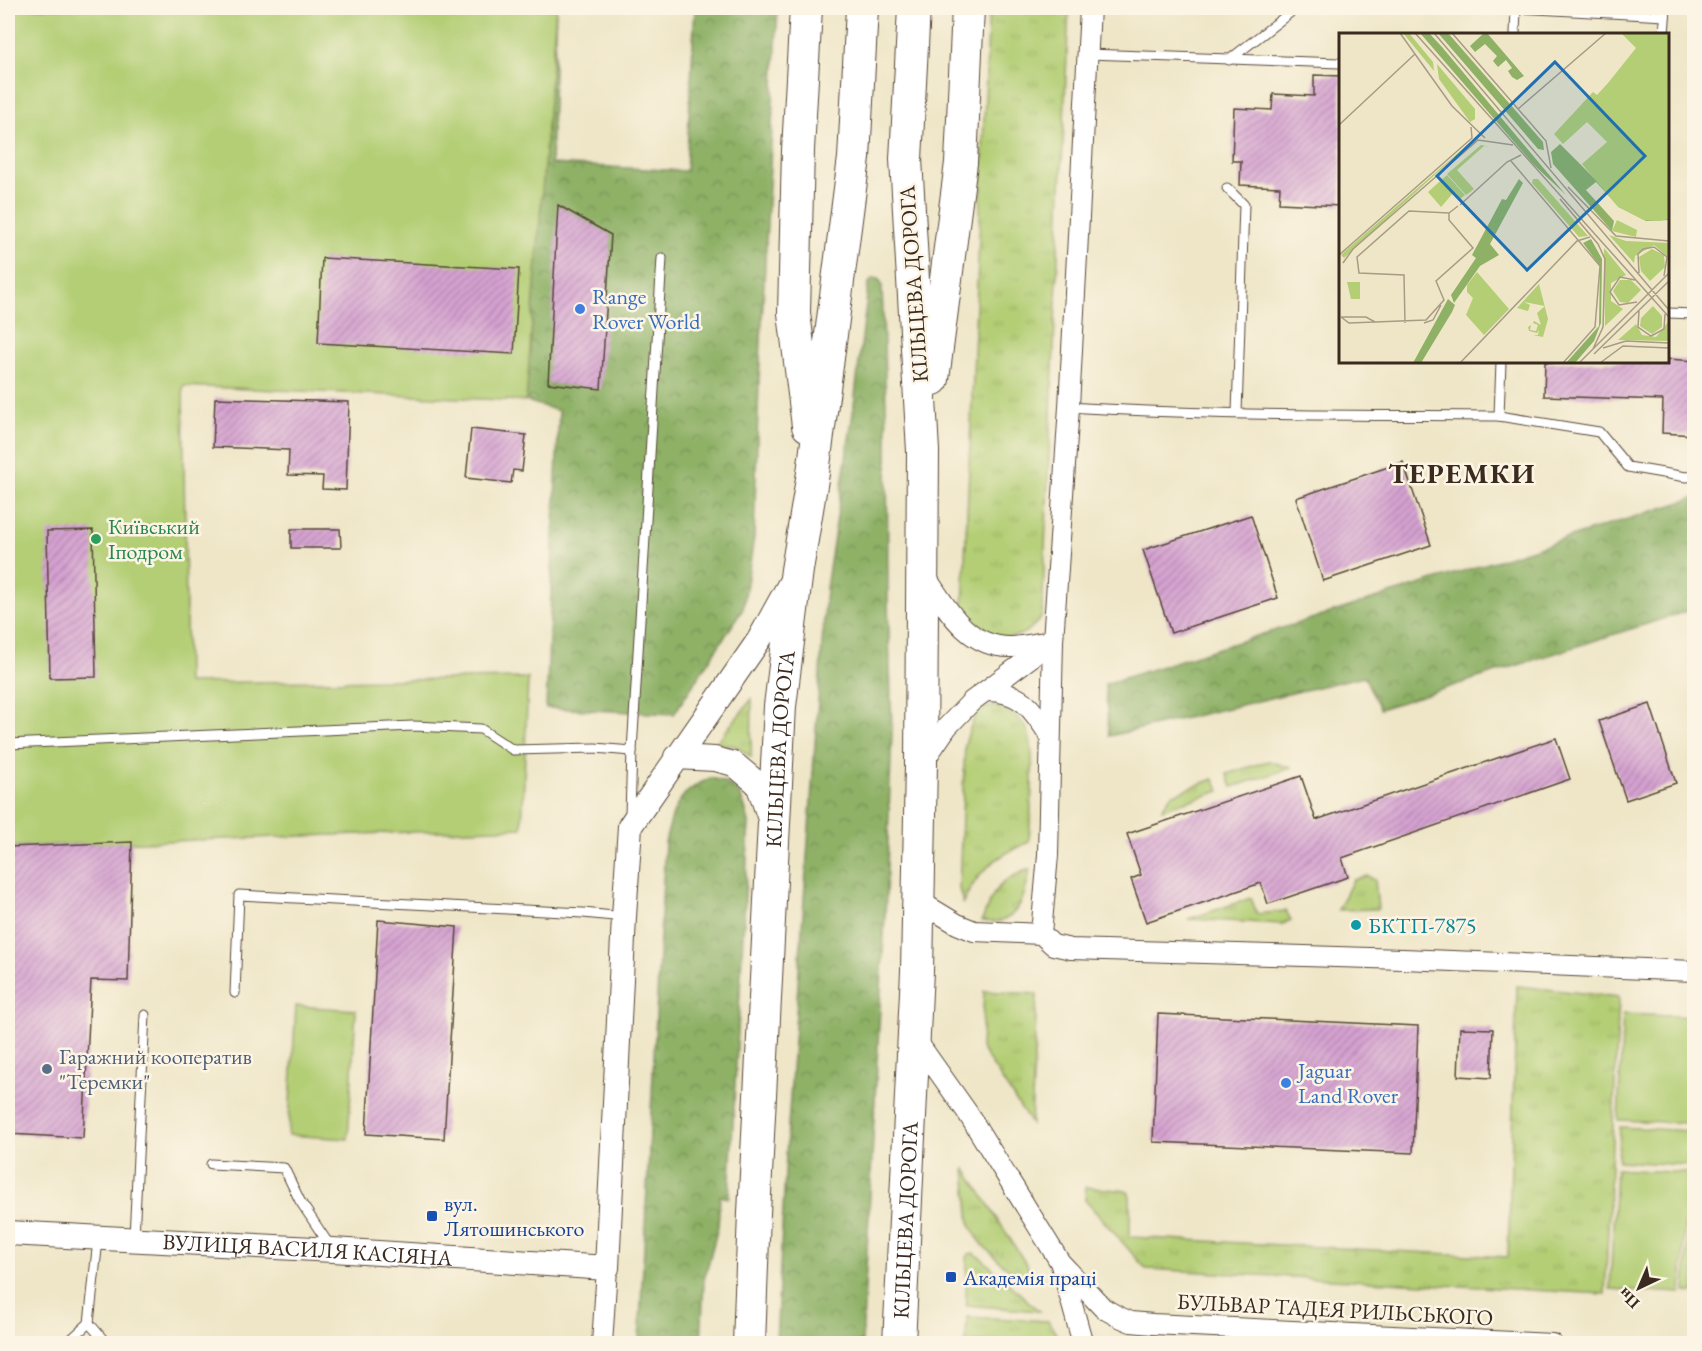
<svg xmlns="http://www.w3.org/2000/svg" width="1702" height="1351" font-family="'EB Garamond',serif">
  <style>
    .grass { fill: url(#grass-tufts); stroke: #777c49; stroke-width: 1.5 }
    .forest { fill: url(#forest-crowns); stroke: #646e42; stroke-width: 1.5 }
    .pitch { fill: #b3ce74; stroke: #777c49; stroke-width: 1.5 }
    .building { fill: url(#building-hatch) }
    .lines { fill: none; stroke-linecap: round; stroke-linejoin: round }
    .service-casing { stroke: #564638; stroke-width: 11 }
    .minor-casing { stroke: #564638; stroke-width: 22 }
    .tertiary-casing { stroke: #564638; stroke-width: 26 }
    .trunk-casing { stroke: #564638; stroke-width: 34 }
    .service { stroke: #fff; stroke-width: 9 }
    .minor { stroke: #fff; stroke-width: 20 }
    .tertiary { stroke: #fff; stroke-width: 24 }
    .trunk { stroke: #fff; stroke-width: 32 }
    .shop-dot { fill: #3f7fe0; stroke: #fcf5e5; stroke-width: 2 }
    .leisure-dot { fill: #2e9e5b; stroke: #fcf5e5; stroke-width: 2 }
    .culture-dot { fill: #0f9aa8; stroke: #fcf5e5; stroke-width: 2 }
    .service-dot { fill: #5c6f8a; stroke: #fcf5e5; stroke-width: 2 }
    .transit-dot { fill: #1a4fb4; stroke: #fcf5e5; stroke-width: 2 }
    .labels { text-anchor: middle; stroke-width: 5; stroke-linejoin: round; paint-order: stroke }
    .street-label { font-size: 22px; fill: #3b2a1e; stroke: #fcf5e5 }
    .shop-label { font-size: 22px; fill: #366cbe; stroke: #fcf5e5; text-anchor: start }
    .leisure-label { font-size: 22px; fill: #27864d; stroke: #fcf5e5; text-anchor: start }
    .culture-label { font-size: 22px; fill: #0d838f; stroke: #fcf5e5; text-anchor: start }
    .service-label { font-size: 22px; fill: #4e5e75; stroke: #fcf5e5; text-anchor: start }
    .transit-label { font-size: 22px; fill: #164399; stroke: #fcf5e5; text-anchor: start }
    .district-label { font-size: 28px; font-weight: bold; letter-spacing: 1.5px; fill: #3b2a1e; stroke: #fcf5e5 }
    .inset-road { fill: none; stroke: #a79b84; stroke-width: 1.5 }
    .view { fill: #1f6fb2; fill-opacity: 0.15; stroke: #1f6fb2; stroke-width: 3 }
    .inset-edge { fill: none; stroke: #3b2a1e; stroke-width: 3 }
  </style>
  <defs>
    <pattern id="grass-tufts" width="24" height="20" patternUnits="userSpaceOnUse" patternTransform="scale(1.5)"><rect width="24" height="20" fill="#b3ce74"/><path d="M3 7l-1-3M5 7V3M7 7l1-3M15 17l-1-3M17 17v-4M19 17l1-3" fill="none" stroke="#9bb164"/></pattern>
    <pattern id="forest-crowns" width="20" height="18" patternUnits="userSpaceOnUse" patternTransform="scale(1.5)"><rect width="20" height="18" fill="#8eb166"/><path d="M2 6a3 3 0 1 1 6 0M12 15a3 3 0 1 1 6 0" fill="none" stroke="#759053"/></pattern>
    <pattern id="building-hatch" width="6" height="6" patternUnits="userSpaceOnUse" patternTransform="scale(1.5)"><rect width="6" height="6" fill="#d5a2d1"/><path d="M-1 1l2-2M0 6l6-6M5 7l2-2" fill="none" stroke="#ae84a9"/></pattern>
  </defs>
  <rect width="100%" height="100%" fill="#fcf5e5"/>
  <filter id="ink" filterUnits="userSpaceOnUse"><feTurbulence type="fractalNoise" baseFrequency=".0167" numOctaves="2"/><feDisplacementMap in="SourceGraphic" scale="12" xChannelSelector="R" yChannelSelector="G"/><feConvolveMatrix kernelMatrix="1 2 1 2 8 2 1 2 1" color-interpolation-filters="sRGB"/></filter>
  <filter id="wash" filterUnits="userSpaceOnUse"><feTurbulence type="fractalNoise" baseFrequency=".008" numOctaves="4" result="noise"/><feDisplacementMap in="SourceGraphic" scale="24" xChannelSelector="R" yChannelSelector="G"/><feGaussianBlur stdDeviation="1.35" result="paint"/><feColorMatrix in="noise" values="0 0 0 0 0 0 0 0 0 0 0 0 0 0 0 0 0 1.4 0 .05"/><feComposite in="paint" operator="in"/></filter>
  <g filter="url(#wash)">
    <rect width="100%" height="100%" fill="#efe6c8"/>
    <!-- grass -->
    <g class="grass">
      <path d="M989 8H1069L1042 616C1030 633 1013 642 993 635 988 634 983 633 980 630 972 624 968 615 963 606Z"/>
      <path d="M752 699 751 757 736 746 716 743Z"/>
      <path d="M993 706C1006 708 1020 717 1027 729 1037 751 1030 815 1029 842 996 856 978 870 963 903L959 889 965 744 972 723 979 710Z"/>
      <path d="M1268 761 1291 768 1232 787 1227 774Z"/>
      <path d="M1214 779 1220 791 1162 809 1171 795Z"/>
      <path d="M1030 869C1027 887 1022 914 1001 921 995 923 988 922 982 921 992 891 1000 879 1030 869Z"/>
      <path d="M1367 876 1375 880 1378 909 1338 910 1353 880Z"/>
      <path d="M1251 898 1257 914 1286 911 1291 920 1283 924 1189 919Z"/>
      <path d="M1517 986 1619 997 1605 1294 1146 1269 1085 1200 1086 1187 1128 1191 1130 1197V1237L1508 1257Z"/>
      <path d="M984 991 1037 994 1031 1124 981 1048Z"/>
      <path d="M965 1168 1031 1272V1277C1026 1282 1023 1280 1017 1277 1000 1261 980 1247 970 1225Z"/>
      <path d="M974 1253 980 1257 1039 1311 966 1305 967 1258 969 1254Z"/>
      <path d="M967 1317 1048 1321 1055 1332 1059 1343H966Z"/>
    </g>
    <!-- forest -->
    <g class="forest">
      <path d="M556 8 551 164 686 171 695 8H778L759 381 754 537 743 609 674 714 546 708 559 411 526 401Z"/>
      <path d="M874 278 878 279 881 282 882 286 887 433 888 599 892 731 886 896 862 1343H776L786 1154 826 588 853 413 868 287 870 281Z"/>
      <path d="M1694 498V609L1380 709 1364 676 1109 736 1105 684Z"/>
      <path d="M711 778C739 784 743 796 749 823L729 1198 720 1196 718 1227 704 1280 701 1343H639L665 842C674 809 676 792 711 778Z"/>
    </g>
    <!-- pitch -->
    <g class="pitch">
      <path d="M8 8H556L526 401 183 386 187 683 528 678 522 828 8 847Z"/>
      <path d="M296 1006 356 1010 348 1139 288 1135Z"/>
      <path d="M1623 1014 1693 1017 1688 1123 1618 1120Z"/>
      <path d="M1694 1117V1293L1685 1292Z"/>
      <path d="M1620 1127 1689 1131 1687 1165 1618 1161Z"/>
      <path d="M1616 1169 1687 1173 1681 1293 1610 1289Z"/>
    </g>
    <g id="blocks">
      <!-- building -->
      <g class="building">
        <path d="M1314 75 1341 76V206L1279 203 1280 187 1240 185 1241 161H1232L1234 108 1272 110 1273 94 1314 96Z"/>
        <path d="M558 205 611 235 601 389 548 383Z"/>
        <path d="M322 258 519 269 514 354 318 343Z"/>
        <path d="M1668 359 1695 361V435L1662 433 1663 400 1544 396 1545 362H1668Z"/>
        <path d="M215 398 349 402 346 490 322 489 323 476 288 475 289 450 213 447Z"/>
        <path d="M471 429 526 435 522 471 513 470 511 483 466 478Z"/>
        <path d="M1403 462 1431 545 1323 581 1296 498Z"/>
        <path d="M1251 515 1278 598 1171 633 1143 550Z"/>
        <path d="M291 529H340L341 548H291Z"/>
        <path d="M93 530 96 677 50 678 47 531Z"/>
        <path d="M1650 704 1676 783 1626 800 1599 721Z"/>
        <path d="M1556 738 1570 779 1342 858 1348 877 1268 904 1261 883 1146 922 1131 879 1141 875 1127 834 1301 776 1316 820Z"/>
        <path d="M132 842 128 981 91 980 83 1138 8 1134V847Z"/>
        <path d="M378 920 457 927 444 1139 366 1134Z"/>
        <path d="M1158 1014 1418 1026 1413 1153 1153 1142Z"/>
        <path d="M1460 1028 1493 1029 1491 1078 1458 1076Z"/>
      </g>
    </g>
  </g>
  <g filter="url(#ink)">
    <use href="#blocks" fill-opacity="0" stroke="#564638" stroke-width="1.5"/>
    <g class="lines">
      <defs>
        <g id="service">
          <path d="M1505 8H1516L1515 34"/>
          <path d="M1516 8 1665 16"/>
          <path d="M1664 34 1666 8"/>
          <path d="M1088 54 1340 63"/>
          <path d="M1229 60 1296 8"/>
          <path d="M1227 188 1244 205 1237 413"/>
          <path d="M1668 313 1694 314"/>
          <path d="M1069 407C1212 416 1356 415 1499 416L1501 362"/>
          <path d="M1499 416 1599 432 1628 467 1686 477 1694 476"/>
          <path d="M8 744 413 726 481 729 513 750 595 748 632 751"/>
          <path d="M630 815 632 751 662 258"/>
          <path d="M235 993 239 895 583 913 624 917"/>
          <path d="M211 1164 284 1168 300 1201 330 1246"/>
          <path d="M134 1237 145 1015"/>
          <path d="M89 1323 107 1344"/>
          <path d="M66 1344 89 1323 98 1240"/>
        </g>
        <g id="minor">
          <path d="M924 574C946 607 967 649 1013 647 1025 646 1038 643 1050 641"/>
          <path d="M986 691C1022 691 1032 709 1050 736"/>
          <path d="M923 762 947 727 972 701 1053 641"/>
          <path d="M919 901 957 924 974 931 1041 934 1053 945 1071 949 1403 959 1694 971"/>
          <path d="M1041 934 1048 855 1053 641 1069 407 1090 8"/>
          <path d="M914 1037 967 1112 1060 1262 1103 1308 1117 1316 1131 1322 1153 1324 1552 1344"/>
          <path d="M1061 1265 1083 1344"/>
          <path d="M602 1344 607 1268"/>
        </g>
        <g id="tertiary">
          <path d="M676 757 715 759 734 764 758 784 770 819"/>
          <path id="s1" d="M8 1233 333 1250 607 1268 624 917 630 826 759 640 792 580"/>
        </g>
        <g id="trunk">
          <path d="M806 8 798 150 794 313 808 426"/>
          <path d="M933 379 961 163 968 8"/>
          <path id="s2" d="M749 1344 754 1213 780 706 797 570 813 473 854 158 862 8"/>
          <path id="s3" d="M899 1344 917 971 921 764 923 451 906 159 914 8"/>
        </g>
      </defs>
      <!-- service casing -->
      <use href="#service" class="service-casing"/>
      <!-- minor casing -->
      <use href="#minor" class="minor-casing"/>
      <!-- tertiary casing -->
      <use href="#tertiary" class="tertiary-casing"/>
      <!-- trunk casing -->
      <use href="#trunk" class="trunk-casing"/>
      <!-- service -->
      <use href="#service" class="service"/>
      <!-- minor -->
      <use href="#minor" class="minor"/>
      <!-- tertiary -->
      <use href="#tertiary" class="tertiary"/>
      <!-- trunk -->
      <use href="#trunk" class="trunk"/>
    </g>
  </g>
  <!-- markers -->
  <g class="shop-dot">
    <circle cx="580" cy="309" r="6"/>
    <circle cx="1286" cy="1083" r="6"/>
  </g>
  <circle class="leisure-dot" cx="96" cy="539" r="6"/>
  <circle class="culture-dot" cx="1356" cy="925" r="6"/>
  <circle class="service-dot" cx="47" cy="1069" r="6"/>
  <g class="transit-dot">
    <rect x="426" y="1210" width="12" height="12" rx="3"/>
    <rect x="945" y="1271" width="12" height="12" rx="3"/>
  </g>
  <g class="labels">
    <!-- street labels -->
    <g class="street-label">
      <text transform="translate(913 284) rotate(-94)" y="8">КІЛЬЦЕВА ДОРОГА</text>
      <text dy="8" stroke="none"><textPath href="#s2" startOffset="596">КІЛЬЦЕВА ДОРОГА</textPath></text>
      <text dy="8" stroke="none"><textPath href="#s3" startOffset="124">КІЛЬЦЕВА ДОРОГА</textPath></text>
      <text dy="8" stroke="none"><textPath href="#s1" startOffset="300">ВУЛИЦЯ ВАСИЛЯ КАСІЯНА</textPath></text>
      <text transform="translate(1335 1309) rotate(3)" y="8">БУЛЬВАР ТАДЕЯ РИЛЬСЬКОГО</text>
    </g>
    <!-- shop labels -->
    <g class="shop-label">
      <text x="592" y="304">Range<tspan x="592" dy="25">Rover World</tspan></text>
      <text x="1298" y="1078">Jaguar<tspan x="1298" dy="25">Land Rover</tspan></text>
    </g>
    <!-- leisure labels -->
    <g class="leisure-label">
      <text x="108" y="534">Київський<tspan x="108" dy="25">Іподром</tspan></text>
    </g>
    <!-- culture labels -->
    <g class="culture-label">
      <text x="1368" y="933">БКТП-7875</text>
    </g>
    <!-- service labels -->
    <g class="service-label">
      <text x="59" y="1064">Гаражний кооператив<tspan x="59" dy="25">"Теремки"</tspan></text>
    </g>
    <!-- transit labels -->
    <g class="transit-label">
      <text x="444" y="1211">вул.<tspan x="444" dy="25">Лятошинського</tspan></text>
      <text x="963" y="1285">Академія праці</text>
    </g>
    <!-- district labels -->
    <g class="district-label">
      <text x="1462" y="483">ТЕРЕМКИ</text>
    </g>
  </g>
  <!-- overview -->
  <g transform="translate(1339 33)">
    <rect width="330" height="330" fill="#efe6c8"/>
    <path d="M64 0H70L94 29 95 38ZM98 31 136 76V86L131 89 100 46ZM135 106 5 225 2 222 5 219ZM142 112 152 114 145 113 118 137 135 156 127 162 108 141ZM194 146H199L249 203 240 204 193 150ZM278 187 298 197 297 204 273 198ZM270 202 287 208 330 210V225L315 212 296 223 295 230ZM265 215 287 242 272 250V268L284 276 266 293ZM313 216 325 222 326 234 311 248 302 238 300 224ZM138 239 170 276 145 302 127 282 134 265 128 259V252ZM281 247H292L302 257 289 270 281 269 274 258ZM8 249H21V266H12ZM200 251 209 286 204 304 194 302H199L200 297 198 300 190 298 189 294 192 292 191 297 197 298 199 292 194 290 195 288 202 292 198 280 206 273 185 269 191 272 189 278 178 275ZM314 273 323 283V294L313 301 301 293 302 285ZM329 289 330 308 279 307 297 291 303 302 317 304Z" fill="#b3ce74"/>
    <path d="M81 0H90L103 14 227 162 195 132ZM99 0H109L204 109 205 117 199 116ZM145 0H148L185 43 178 47 173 44 169 38 173 35 167 27 159 34 154 28 158 23 146 11 136 19 131 13ZM221 111 256 146 330 172V187L307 188 280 174 257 149 247 157 275 188 273 198 214 131 212 119ZM180 146 184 150 151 211 160 222 141 233 115 270 112 262 137 225 133 222 163 166 167 167ZM252 206 263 226 262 290 255 308 236 330H227L260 293 261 233 244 210ZM109 266 116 272 113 279 82 330H74Z" fill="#8eb166"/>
    <path d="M282 0H330V186L320 188 305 187 279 174 243 131 268 109 248 89 224 111 215 101 254 59 258 62 269 50 297 15ZM108 142 126 162 121 166 115 159 102 174 89 159Z" fill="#b3ce74"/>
    <path class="inset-road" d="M61 0 113 73 146 105M76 0 330 284M95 0 330 277M113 0 207 108 212 135M179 76 267 0M0 92 76 21M172 128 261 233 256 294 224 330M229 154 277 203 330 208M221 166 259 211 266 226 264 294 254 316M121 172 168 129 182 122M0 222 133 105 132 94M4 230 14 216 139 107 174 112M300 240 299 221 304 216 315 214 328 224 325 243M296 247 281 244 271 259 280 272 298 269M300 278 299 294 312 303 325 296 326 281M2 284 10 290 87 287 105 267 97 248 134 215 110 187V180L119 173M2 284H27L36 289M66 290 65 242 20 240 18 224 70 178 110 180M85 290 94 287 102 272M264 315 287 308 330 310M255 321 330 248M121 330 238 208 251 204M240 330 330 240M261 330 284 313 330 315"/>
    <path class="view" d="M216 29 306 123 188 237 98 143Z"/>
    <rect width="330" height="330" class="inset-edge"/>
  </g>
  <!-- margin -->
  <rect width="1702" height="1351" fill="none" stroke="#fcf5e5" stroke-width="30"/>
  <!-- north arrow -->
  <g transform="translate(1639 1288) rotate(224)" stroke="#fcf5e5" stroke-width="4.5" paint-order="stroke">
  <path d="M0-4.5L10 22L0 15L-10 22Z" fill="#3b2a1e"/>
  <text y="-9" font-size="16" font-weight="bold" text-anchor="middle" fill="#3b2a1e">Пн</text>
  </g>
</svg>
